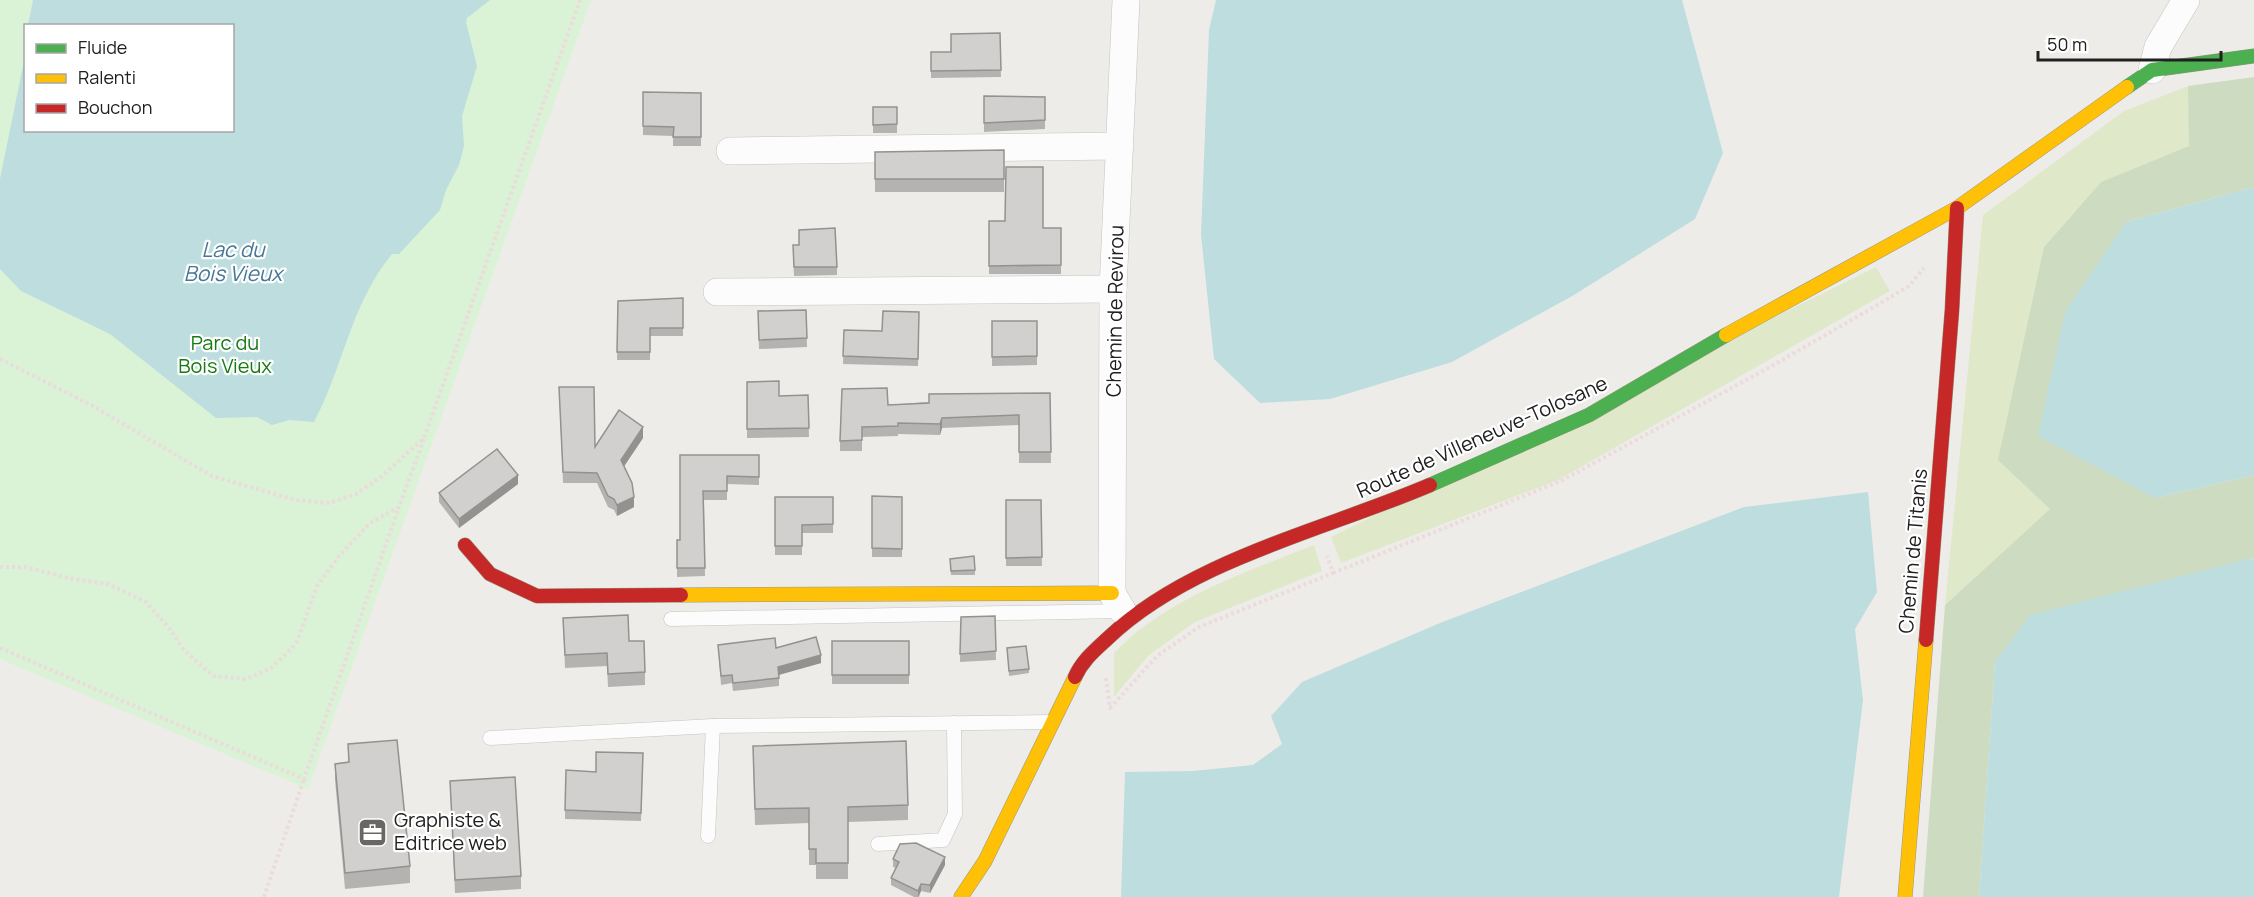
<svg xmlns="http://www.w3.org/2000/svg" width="2254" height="897" font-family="Manrope,sans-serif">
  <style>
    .grass { fill: #dfe9ca }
    .forest { fill: #cddbc0 }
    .park { fill: #daf2d6; fill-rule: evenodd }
    .water { fill: #bedddf }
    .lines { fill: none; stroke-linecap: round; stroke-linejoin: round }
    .lane-casing { stroke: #c4c3c1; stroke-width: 15 }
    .street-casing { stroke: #c4c3c1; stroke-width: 28 }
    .fast-casing { stroke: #989781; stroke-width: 15 }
    .slow-casing { stroke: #989781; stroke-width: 15 }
    .jam-casing { stroke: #989781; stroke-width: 15 }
    .path { stroke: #ebdbdb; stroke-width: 4; stroke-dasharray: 3 3; stroke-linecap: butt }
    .lane { stroke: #fcfcfc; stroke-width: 14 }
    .street { stroke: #fcfcfc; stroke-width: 27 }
    .fast { stroke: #4caf50; stroke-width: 14 }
    .slow { stroke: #ffc107; stroke-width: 14 }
    .jam { stroke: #c62828; stroke-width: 14 }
    .wall { fill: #b5b3b1 }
    .shaded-wall { fill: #939290 }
    .building { fill: #d2d0ce; stroke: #939290; stroke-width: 1.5 }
    .labels { text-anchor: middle; stroke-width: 4.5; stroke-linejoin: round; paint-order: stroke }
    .street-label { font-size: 20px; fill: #202020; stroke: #fff }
    .park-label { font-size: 20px; fill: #167b11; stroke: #fff }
    .poi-label { font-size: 20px; fill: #202020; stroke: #fff; text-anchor: start }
    .water-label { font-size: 21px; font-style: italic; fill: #477795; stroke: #fff }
  </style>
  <rect width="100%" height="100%" fill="#eeece9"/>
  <!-- grass -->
  <g class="grass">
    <path d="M2188 86 2190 146 2101 182 2044 247 2051 509 1945 605 1983 215 2124 111Z"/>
    <path d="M1876 267 1890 291 1558 480 1341 563 1331 537Z"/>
    <path d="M1314 545 1322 571 1195 622 1148 656 1114 697V653C1167 598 1244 573 1314 545Z"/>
  </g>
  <!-- forest -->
  <path class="forest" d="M2254 77V187L2126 222 2155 498 2254 475V559L2251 558 1995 662 1979 897H1923L1945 605 2050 509 1998 460 2044 247 2101 182 2189 146 2188 86Z"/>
  <!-- park -->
  <path class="park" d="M0 0H591L308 789 0 659ZM26 26H232V130H26Z"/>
  <!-- water -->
  <g class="water">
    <path d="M33 0H490L467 18 466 22 477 66 462 116 464 146 459 165 446 190 440 210 399 254H392C350 305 344 366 314 422L289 420 272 425 257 417 216 418 110 334 21 291 0 269V179L25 56 26 130H232V26L28 25Z"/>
    <path d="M1216 0H1682L1723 153 1695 219 1574 295 1452 362 1330 399 1260 403 1214 359 1201 235 1209 30Z"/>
    <path d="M2254 187V475L2155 498 2038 436 2065 312 2126 222Z"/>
    <path d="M1868 492 1877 592 1855 629 1863 700 1839 897H1121L1125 772 1193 771 1253 765 1282 744 1271 716 1302 682 1440 623 1744 507Z"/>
    <path d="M2252 558 2254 560V897H1979L1995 662 2030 615Z"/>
  </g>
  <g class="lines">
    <defs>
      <g id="lane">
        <path d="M671 619 1123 611"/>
        <path d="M490 738 713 726"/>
        <path d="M708 836 713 726 1051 722"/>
        <path d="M878 844 943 840 955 814 954 723"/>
      </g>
      <g id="street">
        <path d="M2152 70 2158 47 2186 0"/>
        <path d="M730 151 1120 146"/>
        <path d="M717 292 1113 289"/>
        <path d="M1122 610 1112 593 1113 289 1126 0"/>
      </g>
      <g id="fast">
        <path d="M2127 87 2152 70 2254 56"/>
        <path d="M1430 485 1589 415 1726 335"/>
      </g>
      <g id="slow">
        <path d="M1726 335 1957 208 2127 87"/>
        <path d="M681 595 1112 593"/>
        <path d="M961 897 985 861 1075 677"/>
        <path d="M1905 897 1926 640"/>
      </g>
      <g id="jam">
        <path d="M465 545 490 574 537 596 681 595"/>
        <path d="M1926 640 1952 310 1957 208"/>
        <path d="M1075 677C1082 661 1094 651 1107 639 1189 560 1325 530 1430 485"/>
      </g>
    </defs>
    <!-- lane casing -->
    <use href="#lane" class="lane-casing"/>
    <!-- street casing -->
    <use href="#street" class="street-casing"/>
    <!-- fast casing -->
    <use href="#fast" class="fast-casing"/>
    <!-- slow casing -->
    <use href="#slow" class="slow-casing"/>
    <!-- jam casing -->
    <use href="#jam" class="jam-casing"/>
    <!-- path -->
    <g class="path">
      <path d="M0 359 91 405 212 476 295 500 329 503 356 494 381 477 424 438 580 0"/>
      <path d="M0 567H25L73 579 108 584 146 602 169 628 184 650 213 676 246 679 270 669 296 644 317 586 339 556 370 523 399 507 424 439"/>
      <path d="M1333 573 1561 481 1770 367 1879 304 1909 286 1924 268"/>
      <path d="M0 648 304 779 399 507"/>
      <path d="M1106 678 1110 708 1157 656 1199 627 1333 573 1327 556"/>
      <path d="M264 897 304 779"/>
    </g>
    <!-- lane -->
    <use href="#lane" class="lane"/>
    <!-- street -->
    <use href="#street" class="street"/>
    <!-- fast -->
    <use href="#fast" class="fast"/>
    <!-- slow -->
    <use href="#slow" class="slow"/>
    <!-- jam -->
    <use href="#jam" class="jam"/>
  </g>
  <!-- wall -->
  <g class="wall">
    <path d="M1000 33 1001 77 931 78V52H951Z"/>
    <path d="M643 92 701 93V146H673V136L643 135Z"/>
    <path d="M984 96 1045 97V129L984 132Z"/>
    <rect x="873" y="107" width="24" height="26"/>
    <path d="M1004 150V192H875V152Z"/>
    <path d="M989 221 1043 228H1061V274H989Z"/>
    <path d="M793 254 837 267V275L794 276Z"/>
    <path d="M683 298V336H650V360H617L618 301Z"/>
    <path d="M806 310 807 347 759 349 758 311Z"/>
    <path d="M919 312 918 366 843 364 844 330 882 331Z"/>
    <path d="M992 321 1037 356V365L992 366Z"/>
    <path d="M747 382 779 396 808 395 809 437 747 438Z"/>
    <path d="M559 387 595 447 643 438 624 466 634 507 617 516 614 510 608 507 597 483H563Z"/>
    <path d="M1050 393 1051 463H1019V425L942 428 940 435 898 434V436L862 437V451H840V441L888 405Z"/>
    <path d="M680 455H759V485L727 484V500H704L705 576 677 577V540H680Z"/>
    <path d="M518 484 459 528 439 502V493Z"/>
    <path d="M872 496 902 497V557H872Z"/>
    <path d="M775 497H833V533H802V555H775Z"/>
    <path d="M1006 500H1041L1042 566H1006Z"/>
    <path d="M950 559 975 570V575H951Z"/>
    <path d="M995 616 996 660 960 662 961 617Z"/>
    <path d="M563 618 629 641 645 672V685L608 687 607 666 565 668Z"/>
    <rect x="832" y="641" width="77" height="43"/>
    <path d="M718 645 776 648 821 663 779 675V686L733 691 732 683 721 685Z"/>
    <path d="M1007 648 1029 669V673L1009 676Z"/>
    <path d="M348 744 410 866V883L345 889 335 780V764L348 762Z"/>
    <path d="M753 746 908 805V820L848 822V879H816V865H809V823L755 825Z"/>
    <path d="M643 753 641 821 565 819V810L596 772Z"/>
    <path d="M450 781 521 876V889L455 893Z"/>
    <path d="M893 859 945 865 930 893 921 891 919 897H914L891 885V878L896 868 893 867Z"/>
  </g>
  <!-- shaded-wall -->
  <g class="shaded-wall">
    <path d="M942 418V428L940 435V424Z"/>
    <path d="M643 427V438L621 471V460Z"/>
    <path d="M518 475V484L459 528V519Z"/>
    <path d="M634 497V507L617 516V505Z"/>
    <path d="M821 655V663L778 675V667Z"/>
    <path d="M945 857V865L930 893V885Z"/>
    <path d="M921 884V891L918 897V891Z"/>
  </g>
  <!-- building -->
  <g class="building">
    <path d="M1000 33 1001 70 931 71V52H951V34Z"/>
    <path d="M643 92 701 93V137H673L674 127 643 126Z"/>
    <path d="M984 96 1045 97V120L984 123Z"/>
    <path d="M873 107H897V124L873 125Z"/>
    <path d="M1004 150V179H875V152Z"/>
    <path d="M1006 167H1043V228H1061V265L989 266V221H1005Z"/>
    <path d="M835 228 837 267H794L793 245H799V230Z"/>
    <path d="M683 298V328H650V352H617L618 301Z"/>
    <path d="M806 310 807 338 759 340 758 311Z"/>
    <path d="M883 311 919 312 918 359 843 356 844 330 882 331Z"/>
    <path d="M992 321H1037V356L992 357Z"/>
    <path d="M779 381V396L808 395 809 428 747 429V382Z"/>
    <path d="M559 387H594L595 447 619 410 643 427 621 460 632 483 634 497 617 505 614 499 608 496 597 473 563 472Z"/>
    <path d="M887 388 888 405 929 403V394L1050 393 1051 452H1019V415L942 418 940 424 898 423V426L862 427V440L840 441 842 389Z"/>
    <path d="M497 449 518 475 459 519 439 493Z"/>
    <path d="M680 455H759V477L727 476V491H703L705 568H677V540H680Z"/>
    <path d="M872 496 902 497V549L872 548Z"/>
    <path d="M775 497H833V524L802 525V546H775Z"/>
    <path d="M1006 500H1041L1042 557 1006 558Z"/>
    <path d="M974 556 975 570 951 571 950 559Z"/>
    <path d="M628 615 629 641H644L645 672 608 674 607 653 565 655 563 618Z"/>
    <path d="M995 616 996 651 960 654 961 617Z"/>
    <path d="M816 637 821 655 778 667 779 678 733 683 732 675 721 676 718 645 775 638 776 648Z"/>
    <rect x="832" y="641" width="77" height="34"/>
    <path d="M1026 646 1029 669 1009 671 1007 648Z"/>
    <path d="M397 740 410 866 345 873 335 764 349 762 348 744Z"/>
    <path d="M906 741 908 805 848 807V863H816V849H809V808L755 809 753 746Z"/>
    <path d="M596 752 643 753 641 813 565 810 566 770 596 772Z"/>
    <path d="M515 777 521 876 455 880 450 781Z"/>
    <path d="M916 843 945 857 930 885 921 884 918 891 891 878 899 862 893 859 900 844Z"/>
  </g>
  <!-- icons -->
  <defs>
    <symbol id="office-square" viewBox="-11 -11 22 22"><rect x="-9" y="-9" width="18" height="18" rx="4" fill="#686766" stroke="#fff"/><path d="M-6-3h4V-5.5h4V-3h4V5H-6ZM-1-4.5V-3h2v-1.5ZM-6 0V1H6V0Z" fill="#fff"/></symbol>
  </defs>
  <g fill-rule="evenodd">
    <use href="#office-square" x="356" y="816" width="33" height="33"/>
  </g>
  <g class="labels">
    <!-- street labels -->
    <g class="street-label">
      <text transform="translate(1115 311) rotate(-89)" y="7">Chemin de Revirou</text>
      <text transform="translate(1482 437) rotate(-24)" y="7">Route de Villeneuve-Tolosane</text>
      <text transform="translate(1913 551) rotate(-85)" y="7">Chemin de Titanis</text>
    </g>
    <!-- park labels -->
    <g class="park-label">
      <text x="225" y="350">Parc du<tspan x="225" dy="23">Bois Vieux</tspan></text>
    </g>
    <!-- poi labels -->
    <g class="poi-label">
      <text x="394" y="827">Graphiste &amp;<tspan x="394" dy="23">Editrice web</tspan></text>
    </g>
    <!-- water labels -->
    <g class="water-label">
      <text x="233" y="257">Lac du<tspan x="233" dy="24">Bois Vieux</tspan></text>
    </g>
  </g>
  <!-- legend -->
  <rect x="24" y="24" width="210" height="108" fill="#ffffff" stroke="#a6a6a6" stroke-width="1.5"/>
  <rect x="36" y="44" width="30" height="9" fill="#4caf50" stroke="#a6a6a6" stroke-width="1.5"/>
  <text x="78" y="54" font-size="18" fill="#202020">Fluide</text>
  <rect x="36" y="74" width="30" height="9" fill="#ffc107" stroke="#a6a6a6" stroke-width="1.5"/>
  <text x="78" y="84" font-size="18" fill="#202020">Ralenti</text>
  <rect x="36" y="104" width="30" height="9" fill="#c62828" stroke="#a6a6a6" stroke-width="1.5"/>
  <text x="78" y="114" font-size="18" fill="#202020">Bouchon</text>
  <!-- scale -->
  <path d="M2038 51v9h183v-9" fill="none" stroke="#202020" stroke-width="3"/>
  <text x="2047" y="51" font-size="18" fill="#202020" stroke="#ffffff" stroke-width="4.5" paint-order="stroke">50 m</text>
</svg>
